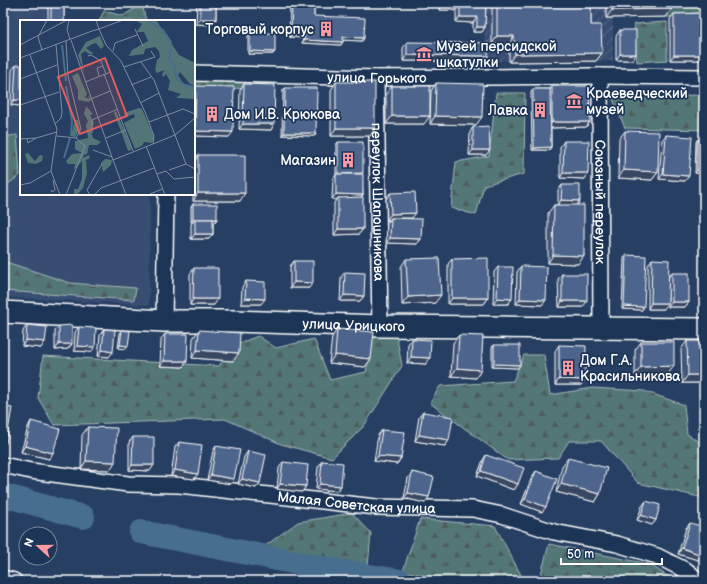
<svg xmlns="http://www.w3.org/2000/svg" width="707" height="584" font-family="'Balsamiq Sans',sans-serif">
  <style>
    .built { fill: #374e72 }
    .industrial { fill: url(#industrial-furrows) }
    .forest { fill: url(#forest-firs); stroke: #a8babb }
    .park { fill: url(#park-dots); stroke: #a8babb }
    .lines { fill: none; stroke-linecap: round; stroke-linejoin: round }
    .river { stroke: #466e8e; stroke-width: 24 }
    .minor-casing { stroke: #fff; stroke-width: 18 }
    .secondary-casing { stroke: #fff; stroke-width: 24 }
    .minor { stroke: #1d3557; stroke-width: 15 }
    .secondary { stroke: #1d3557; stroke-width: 21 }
    .wall { fill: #435778; stroke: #fff }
    .shaded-wall { fill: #374762; stroke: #fff }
    .building { fill: #4e658c; stroke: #fff }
    .labels { text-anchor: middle; stroke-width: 3.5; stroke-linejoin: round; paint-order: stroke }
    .poi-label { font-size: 14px; fill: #fff; stroke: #1d3557; text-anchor: start }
    .street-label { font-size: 14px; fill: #fff; stroke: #1d3557 }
    .inset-river { fill: none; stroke: #466e8e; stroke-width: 2 }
    .inset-road { fill: none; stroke: #7d8ca1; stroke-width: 1 }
    .view { fill: #e05e5e; fill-opacity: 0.15; stroke: #e05e5e; stroke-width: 2 }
    .inset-edge { fill: none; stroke: #fff; stroke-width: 2 }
  </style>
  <defs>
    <pattern id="industrial-furrows" width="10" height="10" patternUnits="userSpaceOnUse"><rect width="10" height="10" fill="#374e72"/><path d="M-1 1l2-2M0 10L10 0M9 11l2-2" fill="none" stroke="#556987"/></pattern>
    <pattern id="forest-firs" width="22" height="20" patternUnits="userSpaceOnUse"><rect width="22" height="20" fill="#527677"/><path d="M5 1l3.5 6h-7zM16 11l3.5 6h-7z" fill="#4e5d5d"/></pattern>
    <pattern id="park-dots" width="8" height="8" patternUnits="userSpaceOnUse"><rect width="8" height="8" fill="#527677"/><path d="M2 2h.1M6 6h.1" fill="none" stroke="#4e5d5d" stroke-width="1.8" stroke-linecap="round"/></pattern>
  </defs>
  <rect width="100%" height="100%" fill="#273f62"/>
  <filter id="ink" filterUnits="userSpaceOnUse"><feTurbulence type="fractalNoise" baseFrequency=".025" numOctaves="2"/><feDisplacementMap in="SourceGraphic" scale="8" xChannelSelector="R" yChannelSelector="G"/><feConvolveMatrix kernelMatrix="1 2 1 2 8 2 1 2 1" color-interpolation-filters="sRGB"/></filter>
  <g filter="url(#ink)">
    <!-- built -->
    <path class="built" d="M3 3H60V21H21V194H150L149 305 3 297Z"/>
    <!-- industrial -->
    <path class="industrial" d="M484 3H666V17L613 18V61H485Z"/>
    <!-- forest -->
    <g class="forest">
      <path d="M142 4 146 21H99L104 11 123 16Z"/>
      <path d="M667 22V60L637 62 634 24Z"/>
      <path d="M269 80 263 88 194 89V81Z"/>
      <path d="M496 93H525L524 174 484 185 476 215 451 208 456 162 489 156Z"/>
      <path d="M704 95V130L625 128 612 97Z"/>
      <path d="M17 135 20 175 3 188V137Z"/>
      <path d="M3 261 70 283 136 288 134 300 3 291Z"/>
      <path d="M393 318 402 366 364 426 332 458 281 444 225 419 54 425 38 398 43 356 219 366 232 346 258 336 276 348 314 339 330 380 366 372 373 337Z"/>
      <path d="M524 355H544L550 395 592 388 644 391 684 405 687 434 704 445V498L638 483 601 441H569L558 458 508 460 430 403 440 386 513 381Z"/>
      <path d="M352 513 371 533 368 566 265 546 298 522Z"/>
      <path d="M420 519 495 526 522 577 516 581H452L403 571Z"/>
      <path d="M549 544 649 564 675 581H544L541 574Z"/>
    </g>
    <!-- park -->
    <rect class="park" x="666" y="3" width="38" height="14"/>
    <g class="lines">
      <!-- river -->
      <g class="river">
        <path d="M3 495 83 517"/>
        <path d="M141 532 333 570 401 581"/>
      </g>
      <defs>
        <g id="minor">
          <path id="s1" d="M194 73 376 78 600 76 704 77"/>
          <path id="s2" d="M600 76 601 329"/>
          <path id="s3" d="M376 78 380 326"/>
          <path d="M164 321 166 194"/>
          <path id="s4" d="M3 465 31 471 128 484 179 485 376 507 473 509 502 515 554 532 617 544 657 556 687 571 699 581"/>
          <path d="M3 578 14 581"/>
        </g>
        <g id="secondary">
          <path id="s5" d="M3 312 164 321H235L380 326 704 329"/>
        </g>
      </defs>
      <!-- minor casing -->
      <use href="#minor" class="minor-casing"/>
      <!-- secondary casing -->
      <use href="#secondary" class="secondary-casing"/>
      <!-- minor -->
      <use href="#minor" class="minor"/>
      <!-- secondary -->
      <use href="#secondary" class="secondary"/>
    </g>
    <!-- wall -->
    <g class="wall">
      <rect x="48" y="3" width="16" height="18"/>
      <path d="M197 3H216V19L212 25 196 24Z"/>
      <path d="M290 3H314V16L364 38 362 41 343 40 341 45 302 43 303 38 289 37Z"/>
      <path d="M439 3H486L485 27 482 32H473V23L456 22V10H439Z"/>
      <path d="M492 3H591V25L602 53 596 61 509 62V44H492Z"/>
      <path d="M606 3H671L666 17 606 18Z"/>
      <path d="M704 13V60H670V19L674 14Z"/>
      <path d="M620 30 632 60H616V36Z"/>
      <path d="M250 33 273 54H248V36Z"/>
      <path d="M407 42 488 56 485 61H403V48Z"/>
      <path d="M16 65 21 106 11 105 12 70Z"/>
      <path d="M336 82 370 136H331V90Z"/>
      <path d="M436 83 476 125 430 124 431 91Z"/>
      <path d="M244 84 274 124 271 130 239 129 240 90Z"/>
      <path d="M196 86 229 137 194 136V89Z"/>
      <path d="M392 86 424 124H386V94Z"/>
      <path d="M552 86 590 122 586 127 551 128V147L549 150H532L531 92 533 89H550Z"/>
      <path d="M285 88 316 133 314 136 282 135 283 90Z"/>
      <path d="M473 127 486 155H469L470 132Z"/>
      <path d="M625 131 658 172 652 180 618 178 619 139Z"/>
      <path d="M666 135 685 181 659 179 662 140Z"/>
      <path d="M697 140H704V173H695L696 142Z"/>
      <path d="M564 141 585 179 560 178V147Z"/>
      <path d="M338 142 362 174 363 195 361 197 363 229 359 234 334 235V203L336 200 332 199 333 179 336 175V145Z"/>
      <path d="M198 155 240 201H193V194H194V161Z"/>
      <path d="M562 185 580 201 577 205 584 256 578 264 548 263V213L554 205H558V190Z"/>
      <path d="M390 193 412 218 421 239 417 244 386 243 387 223 390 220H387L386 199Z"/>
      <path d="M193 204 215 222H213V234L209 239H191V224L193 222H191V207Z"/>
      <path d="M626 255 642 310 622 309 624 258Z"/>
      <path d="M406 259 435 303 402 305 401 267Z"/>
      <path d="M452 259 488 298 484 304H448V264Z"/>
      <path d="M652 259 664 309H648V265Z"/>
      <path d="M294 261 309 288H290V266Z"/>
      <path d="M521 266 546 300 542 305 516 304 517 272Z"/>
      <path d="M498 267 508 304H493L494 272Z"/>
      <path d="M194 268 214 305H190V274Z"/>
      <path d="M345 272 364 296 360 301H340L341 277Z"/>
      <path d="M672 273 689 302 685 307H668V278Z"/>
      <path d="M562 274 583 307H559L558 279Z"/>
      <path d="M246 281 261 304H241L242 287Z"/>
      <path d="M27 325 41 348 22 346 23 331Z"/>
      <path d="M59 326 68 349 55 350V331Z"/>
      <path d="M79 327 91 352 74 351 75 332Z"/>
      <path d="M104 329 109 357 98 356 100 335Z"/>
      <path d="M337 329 371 359 365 367 329 363 332 337Z"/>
      <path d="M122 330 126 349 118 348 120 333Z"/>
      <path d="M199 330 233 361 192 358 193 338Z"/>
      <path d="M165 334 187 361 183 367 160 366 161 339Z"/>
      <path d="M459 335 481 370 476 378 451 376 453 343Z"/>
      <path d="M412 339 426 364 407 363 408 344Z"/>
      <path d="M687 341H704V383H682L681 349Z"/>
      <path d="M641 342 668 374 635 375V350Z"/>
      <path d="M494 345 518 368 492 367V347Z"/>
      <path d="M559 345 581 385H555V351Z"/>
      <path d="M423 412 449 440 445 446 415 441 419 417Z"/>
      <path d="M31 421 49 459 21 452 28 427Z"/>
      <path d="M704 422V439L700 438Z"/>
      <path d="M88 427 110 470 81 469 82 435Z"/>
      <path d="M382 430 401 458 397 464 374 461 378 435Z"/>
      <path d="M133 437 150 471 129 470V442Z"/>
      <path d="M179 442 194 479 171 476 175 447Z"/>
      <path d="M216 446 231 484 207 480 213 451Z"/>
      <path d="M248 451 260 483 256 488 238 484 244 457Z"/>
      <path d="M486 455 518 484 514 490 477 476 483 460Z"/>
      <path d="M568 458 600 494 595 502 556 492 562 466Z"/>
      <path d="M322 461 341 486 337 491 316 489 318 467Z"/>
      <path d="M283 462 306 486 302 492 277 489 279 468Z"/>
      <path d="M536 471 542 512 521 504 532 477Z"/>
      <path d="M412 472 425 503 404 498 408 478Z"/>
      <path d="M646 501 656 520 652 525 637 520 642 506Z"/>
      <path d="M690 523 698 560 678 554 686 528Z"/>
    </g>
    <!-- shaded-wall -->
    <g class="shaded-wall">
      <path d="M443 5H460L456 10H439Z"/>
      <path d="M672 9 666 17 606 18 612 10Z"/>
      <path d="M460 17H477L473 23 456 22Z"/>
      <path d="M200 19H216L212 25 196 24Z"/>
      <path d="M477 27H485L482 32H473Z"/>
      <path d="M291 35H305L303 38 289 37Z"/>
      <path d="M497 36H514L509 44H492Z"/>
      <path d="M343 37 364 38 362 41 341 40Z"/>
      <path d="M304 40 343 42 341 45 302 43Z"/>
      <path d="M250 51 275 52 273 54H248Z"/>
      <path d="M602 53 596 61 509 62 515 54Z"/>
      <path d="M620 54H636L632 60H616Z"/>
      <path d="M407 55 488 56 485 61H403Z"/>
      <path d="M674 55H704V60H670Z"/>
      <path d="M14 100H21V106L11 105Z"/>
      <path d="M392 116H430L424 124H386Z"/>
      <path d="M435 116 482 117 476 125 430 124Z"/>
      <path d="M552 122H590L586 127 549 128Z"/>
      <path d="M243 124H274L271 130 239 129Z"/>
      <path d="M336 128H375L370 136H331Z"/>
      <path d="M195 131 233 132 229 137 194 136V133Z"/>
      <path d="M284 133H316L314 136 282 135Z"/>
      <path d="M551 147 549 150H532L534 148Z"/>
      <path d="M473 150H490L486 155H469Z"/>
      <path d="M624 170 658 172 652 180 618 178Z"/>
      <path d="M697 170H704V173H695Z"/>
      <path d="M563 173H588L585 179 560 178Z"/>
      <path d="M663 174 689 176 685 181 659 179Z"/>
      <path d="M198 193H245L240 201H193Z"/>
      <path d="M336 194 363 195 359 200 338 198 336 200 332 199Z"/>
      <path d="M561 200 580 201 576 206H558Z"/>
      <path d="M416 213 412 218H391L390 220H387L391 214Z"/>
      <path d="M193 219H195L193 222H191Z"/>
      <path d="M195 219H217L215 222H195Z"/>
      <path d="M338 229H363L359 234 334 235Z"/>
      <path d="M195 234H213L209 239H191Z"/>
      <path d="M390 238 421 239 417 244 386 243Z"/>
      <path d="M553 255 584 256 578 264 548 263Z"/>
      <path d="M294 282 313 283 309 288H290Z"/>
      <path d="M344 295 364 296 360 301H340Z"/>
      <path d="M441 295 435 303 402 305 408 297Z"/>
      <path d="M245 298 265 299 261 304H241Z"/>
      <path d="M452 298H488L484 304H448Z"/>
      <path d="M497 298 512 299 508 304H493Z"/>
      <path d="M193 299H218L214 305H190Z"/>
      <path d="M520 299 546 300 542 305 516 304Z"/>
      <path d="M562 301H587L583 307H559Z"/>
      <path d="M672 302H689L685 307H668Z"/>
      <path d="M651 303H668L664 309H648Z"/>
      <path d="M624 306 644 307 642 310 622 309Z"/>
      <path d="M26 340 45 342 41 348 22 346Z"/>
      <path d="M59 344H72L68 349 55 350Z"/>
      <path d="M120 345 128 346 126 349 118 348Z"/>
      <path d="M77 346 95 347 91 352 74 351Z"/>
      <path d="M102 350 113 352 109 357 98 356Z"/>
      <path d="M197 350 239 353 233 361 192 358Z"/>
      <path d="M335 355 371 359 365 367 329 363Z"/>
      <path d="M411 357 430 358 426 364 407 363Z"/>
      <path d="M164 361H187L183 367 160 366Z"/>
      <path d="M494 364 520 365 518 368 492 367Z"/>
      <path d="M674 366 668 374 635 375 641 367Z"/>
      <path d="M457 368 481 370 476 378 451 376Z"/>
      <path d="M688 375H704V383H682Z"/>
      <path d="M559 379 585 380 581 385H555Z"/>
      <path d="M704 432V439L700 438Z"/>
      <path d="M419 435 449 440 445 446 415 441Z"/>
      <path d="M3 442 6 443 3 447Z"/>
      <path d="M25 446 53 453 49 459 21 452Z"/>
      <path d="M378 456 401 458 397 464 374 461Z"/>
      <path d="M86 461 115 462 110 470 81 469Z"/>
      <path d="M132 465H154L150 471 129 470Z"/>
      <path d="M175 470 198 474 194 479 171 476Z"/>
      <path d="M481 471 518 484 514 490 477 476Z"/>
      <path d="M211 475 234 479 231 484 207 480Z"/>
      <path d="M242 479 260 483 256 488 238 484Z"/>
      <path d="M280 484 306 486 302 492 277 489Z"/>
      <path d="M320 484 341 486 337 491 316 489Z"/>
      <path d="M561 484 600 494 595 502 556 492Z"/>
      <path d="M408 493 429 497 425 503 404 498Z"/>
      <path d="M525 499 546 507 542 512 521 504Z"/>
      <path d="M641 515 656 520 652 525 637 520Z"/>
      <path d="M682 548 702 555 698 560 678 554Z"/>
    </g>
    <!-- building -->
    <g class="building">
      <rect x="51" y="3" width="13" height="18"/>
      <rect x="200" y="3" width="16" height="16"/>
      <path d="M292 3H314V16L365 18 364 38 343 37V42L304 40 305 35H291Z"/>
      <path d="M443 3H486L485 27H477V17H460V5H443Z"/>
      <path d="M497 3H591V25H601L602 53 515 54 514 36H497Z"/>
      <path d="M612 3H671L672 9 612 10Z"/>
      <path d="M704 13V55H674V14Z"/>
      <rect x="620" y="30" width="16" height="24"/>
      <path d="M250 33H275V52L250 51Z"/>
      <path d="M407 42 489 43 488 56 407 55Z"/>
      <path d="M16 65H21V100H14Z"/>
      <rect x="336" y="82" width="39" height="46"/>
      <path d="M436 83 483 84 482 117 435 116Z"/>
      <path d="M244 84 275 85 274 124H243Z"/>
      <path d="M196 86 234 87 233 132 195 131Z"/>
      <rect x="392" y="86" width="38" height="30"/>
      <path d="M552 86H589L590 122H552Z"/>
      <path d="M285 88H317L316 133H284Z"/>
      <path d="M533 89H550L551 147 534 148Z"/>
      <path d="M489 126 490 150H473V127Z"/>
      <path d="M625 131 659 132 658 172 624 170Z"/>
      <path d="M666 135 692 137 689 176 663 174Z"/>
      <rect x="697" y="140" width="7" height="30"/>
      <path d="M564 141H589L588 173H563Z"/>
      <path d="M338 142H363V173L338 174Z"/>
      <rect x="198" y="155" width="47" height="38"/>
      <path d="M336 174H363V195L336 194Z"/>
      <path d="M562 185H580V201L561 200Z"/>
      <path d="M415 192 416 213 391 214 390 193Z"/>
      <path d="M363 197V229H338V198Z"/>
      <rect x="193" y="204" width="24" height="15"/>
      <path d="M554 205H584V256L553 255Z"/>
      <path d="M391 218 422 219 421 239 390 238Z"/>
      <rect x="195" y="219" width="18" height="15"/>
      <path d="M626 255 646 256 644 307 624 306Z"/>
      <path d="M439 258 441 295 408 297 406 259Z"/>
      <path d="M488 258V298H452V259Z"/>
      <path d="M652 259 669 260 668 303H651Z"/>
      <path d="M294 261H313V283L294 282Z"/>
      <path d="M521 266 547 267 546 300 520 299Z"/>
      <path d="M498 267H513L512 299 497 298Z"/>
      <path d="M194 268H218V299H193Z"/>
      <path d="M345 272 365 273 364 296 344 295Z"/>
      <rect x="672" y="273" width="17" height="29"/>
      <rect x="562" y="274" width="25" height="27"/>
      <path d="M246 281 265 282V299L245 298Z"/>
      <path d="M27 325 47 327 45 342 26 340Z"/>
      <path d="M72 325V344H59V326Z"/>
      <path d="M79 327 96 328 95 347 77 346Z"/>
      <path d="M104 329 115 330 113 352 102 350Z"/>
      <path d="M337 329 374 332 371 359 335 355Z"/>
      <path d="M122 330 130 331 128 346 120 345Z"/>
      <path d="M199 330 240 333 239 353 197 350Z"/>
      <path d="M165 334H188L187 361H164Z"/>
      <path d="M459 335 483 336 481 370 457 368Z"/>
      <path d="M412 339 431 340 430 358 411 357Z"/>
      <path d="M687 341H704V375H688Z"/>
      <path d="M641 342H674V366L641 367Z"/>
      <path d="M494 345H520V365L494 364Z"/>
      <path d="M559 345 586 346 585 380 559 379Z"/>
      <path d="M3 406 12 408 6 443 3 442Z"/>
      <path d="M423 412 453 417 449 440 419 435Z"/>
      <path d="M31 421 60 429 53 453 25 446Z"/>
      <path d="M88 427 117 428 115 462 86 461Z"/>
      <path d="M382 430 405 432 401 458 378 456Z"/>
      <path d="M133 437H154V465H132Z"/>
      <path d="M179 442 202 445 198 474 175 470Z"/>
      <path d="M216 446 240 450 234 479 211 475Z"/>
      <path d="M248 451 266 455 260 483 242 479Z"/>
      <path d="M486 455 524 468 518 484 481 471Z"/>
      <path d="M568 458 607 468 600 494 561 484Z"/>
      <path d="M322 461 343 463 341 486 320 484Z"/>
      <path d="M283 462 308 465 306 486 280 484Z"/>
      <path d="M536 471 557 479 546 507 525 499Z"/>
      <path d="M412 472 434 477 429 497 408 493Z"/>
      <path d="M646 501 660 505 656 520 641 515Z"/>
      <path d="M690 523 704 527V549L702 555 682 548Z"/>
    </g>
  </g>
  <!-- icons -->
  <defs>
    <symbol id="building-bare" viewBox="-9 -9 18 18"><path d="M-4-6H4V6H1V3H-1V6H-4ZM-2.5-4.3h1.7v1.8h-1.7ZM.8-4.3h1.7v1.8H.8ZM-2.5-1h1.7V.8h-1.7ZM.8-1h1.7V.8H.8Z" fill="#ff9aa2" stroke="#1d3557" stroke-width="2.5" paint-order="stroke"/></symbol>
    <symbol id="museum-bare" viewBox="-9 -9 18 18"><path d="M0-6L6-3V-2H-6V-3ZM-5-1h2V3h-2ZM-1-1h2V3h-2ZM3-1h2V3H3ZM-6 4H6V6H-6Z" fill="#ff9aa2" stroke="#1d3557" stroke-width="2.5" paint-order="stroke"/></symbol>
  </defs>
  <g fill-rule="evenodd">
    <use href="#building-bare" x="315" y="18" width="22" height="22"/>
    <use href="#museum-bare" x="413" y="43" width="22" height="22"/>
    <use href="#museum-bare" x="563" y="90" width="22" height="22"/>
    <use href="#building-bare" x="529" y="99" width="22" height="22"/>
    <use href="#building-bare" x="201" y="103" width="22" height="22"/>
    <use href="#building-bare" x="337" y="149" width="22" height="22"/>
    <use href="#building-bare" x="557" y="357" width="22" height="22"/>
  </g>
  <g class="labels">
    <!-- poi labels -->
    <g class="poi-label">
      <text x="314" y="34" text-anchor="end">Торговый корпус</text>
      <text x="436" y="51">Музей персидской<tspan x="436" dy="16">шкатулки</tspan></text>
      <text x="586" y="98">Краеведческий<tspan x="586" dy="16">музей</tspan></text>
      <text x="528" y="115" text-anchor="end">Лавка</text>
      <text x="224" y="119">Дом И.В. Крюкова</text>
      <text x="336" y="165" text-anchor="end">Магазин</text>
      <text x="580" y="365">Дом Г.А.<tspan x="580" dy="16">Красильникова</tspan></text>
    </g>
    <!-- street labels -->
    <g class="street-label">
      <text dy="5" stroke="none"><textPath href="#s1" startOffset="183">улица Горького</textPath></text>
      <text dy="5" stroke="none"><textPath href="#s3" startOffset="124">переулок Шапошникова</textPath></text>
      <text dy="5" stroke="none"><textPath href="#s2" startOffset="126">Союзный переулок</textPath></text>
      <text dy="5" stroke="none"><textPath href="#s5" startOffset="351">улица Урицкого</textPath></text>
      <text dy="5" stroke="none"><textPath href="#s4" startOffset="356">Малая Советская улица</textPath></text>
    </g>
  </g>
  <!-- overview -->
  <g transform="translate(20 20)">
    <rect width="175" height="175" fill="#273f62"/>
    <path d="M115 0H136L159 35 175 43V66L170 64 160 52 158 55 163 63 175 68V79L156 78 161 74 148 70 150 61 146 54 143 57 142 55 144 50 137 53 135 50 137 40 140 37 139 31 135 27 125 29 124 34 109 36 112 30 128 21 124 12H117L122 4ZM80 16 84 26 81 29 76 23 72 24 66 28 74 34H69L65 31 61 34 64 53 58 35 66 22ZM58 53 67 74 65 77 69 79 68 75 72 80 68 82 58 80V70L52 56ZM66 86 73 94 70 95 74 103 71 112 73 118 81 122 77 125H69L67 134 64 135 63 138 69 135 70 138 66 140 67 153 63 168 57 175H54V169H58L62 159V141L54 150 55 144H48L46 141 52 134 62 133 55 129V121L68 118 66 105 68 101 64 94ZM96 91 112 129 111 130 108 131 101 111 94 93ZM55 100H58L60 109 55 117 51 116ZM8 133 15 141 20 135 23 136 22 141 16 144 8 143 5 134ZM85 139 92 140 91 145 83 152 81 143Z" fill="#527677"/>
    <path d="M119 88 122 89 134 117 132 123 124 122 122 126 115 129 104 103 115 97 114 94 106 97 104 93Z" fill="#527677"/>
    <path class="inset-river" d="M127 0 143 10 151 22 149 40 154 45 157 59 165 65 175 67M42 25 46 61M46 66 52 101 51 116M44 138 50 118"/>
    <path class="inset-road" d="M49 0 47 10 50 19M76 0 79 9 103 0M115 9 123 26M0 25 47 0M22 30 18 17 27 0M93 31 95 23 117 15M10 35 37 109 31 151 40 175M68 36 71 35 81 41 86 54M0 38 72 11 79 9 86 25 101 41 125 92 134 116 133 124 93 140 51 20M121 42 134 60 166 144 175 149M104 47 135 37 131 31M84 54 113 131M79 56 77 48 83 46M0 59 37 45M65 62 91 52M111 65 131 57M71 79 90 71M120 83 139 73M0 85 39 72M129 102 163 89 175 94M35 104 41 98 42 92 36 25M72 113V100L98 89M37 116 56 118 61 109 48 56 46 21M86 118 106 110M0 119 16 118 37 112M7 119 8 123 16 118M133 124 155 115 175 98M126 126 145 175M73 130 92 137M93 140 106 175M149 150 166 144M137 154 146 151 154 159 175 157M0 165 10 163 31 151M31 170 32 172 35 170 33 160M46 175 65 126 56 118M70 175 67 170 82 144M74 175 81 168 134 148M128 175 142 169"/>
    <path class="view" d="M85 38 107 96 60 114 38 57Z"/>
    <rect width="175" height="175" class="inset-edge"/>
  </g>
  <!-- margin -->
  <rect width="707" height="584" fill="none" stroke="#1d3557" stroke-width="16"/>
  <rect x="8" y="8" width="691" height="568" fill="none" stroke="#fff" stroke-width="1.5" filter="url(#ink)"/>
  <!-- north arrow -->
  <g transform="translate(38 546) rotate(291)"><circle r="19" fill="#1d3557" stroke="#77869a"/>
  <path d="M0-3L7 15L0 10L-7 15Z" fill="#ff9aa2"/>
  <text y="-6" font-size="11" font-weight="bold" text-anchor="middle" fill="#ffffff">N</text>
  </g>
  <!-- scale -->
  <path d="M561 558v6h101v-6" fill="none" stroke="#ffffff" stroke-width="2"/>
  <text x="567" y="558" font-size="12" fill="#ffffff" stroke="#1d3557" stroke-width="3" paint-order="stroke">50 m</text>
</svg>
